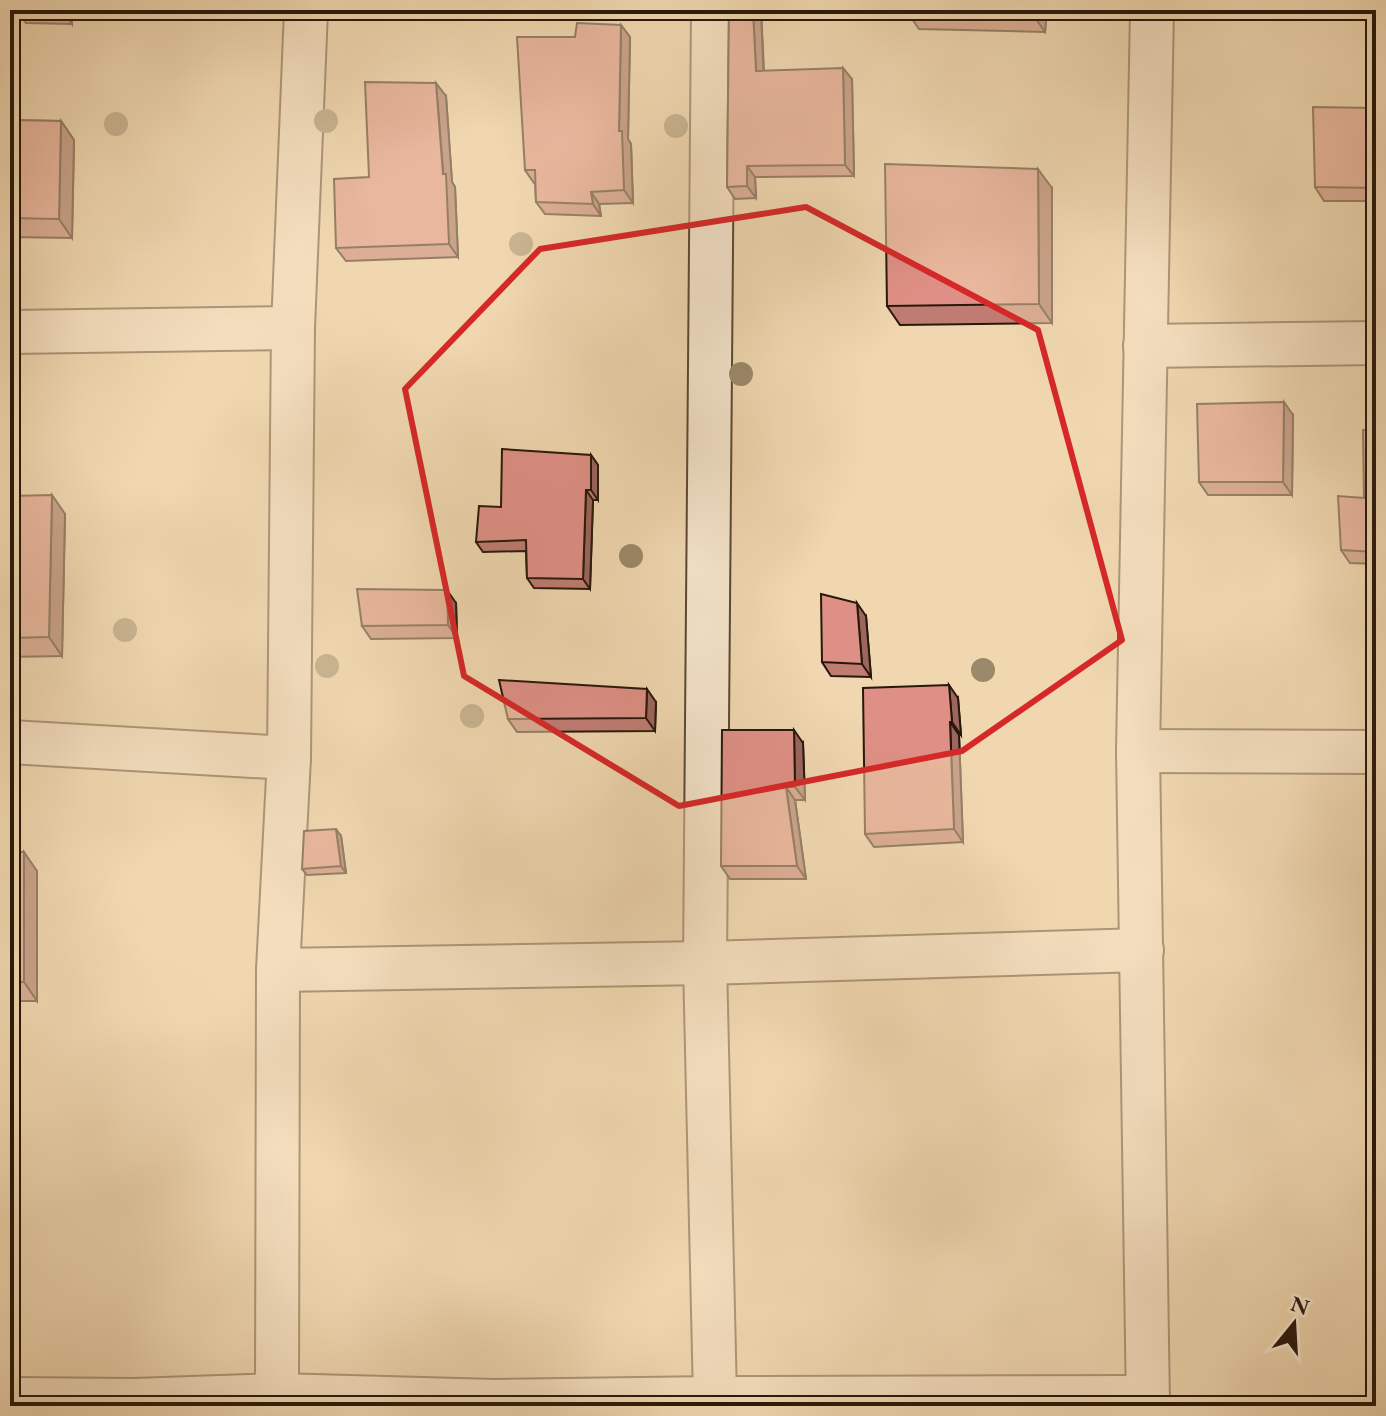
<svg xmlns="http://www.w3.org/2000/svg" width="1386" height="1416" font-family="'EB Garamond',serif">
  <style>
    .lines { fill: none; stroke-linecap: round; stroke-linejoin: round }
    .street-casing { stroke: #5a4834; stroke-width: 46 }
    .street { stroke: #f5e5cc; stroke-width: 42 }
    .tree { fill: #9a896a }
    .wall { fill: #c07c73; stroke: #28180a; stroke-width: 2 }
    .shaded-wall { fill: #9c655e; stroke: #28180a; stroke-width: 2 }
    .building { fill: #df9086; stroke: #28180a; stroke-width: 2 }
    .marked { fill: none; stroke: #d62828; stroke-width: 6; stroke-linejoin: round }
  </style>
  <rect width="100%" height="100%" fill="#f0d7b0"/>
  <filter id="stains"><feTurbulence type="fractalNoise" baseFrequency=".0025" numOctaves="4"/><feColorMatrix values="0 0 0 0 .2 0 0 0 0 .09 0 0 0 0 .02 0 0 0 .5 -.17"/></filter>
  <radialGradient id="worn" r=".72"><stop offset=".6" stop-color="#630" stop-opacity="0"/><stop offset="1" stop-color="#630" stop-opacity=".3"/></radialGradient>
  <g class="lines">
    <defs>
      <g id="street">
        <path d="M713 10 705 963 715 1398"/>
        <path d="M10 332 293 328"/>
        <path d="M1145 346 1376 343"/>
        <path d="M10 742 289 758"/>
        <path d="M1138 751 1376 752"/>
        <path d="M278 970 705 963 1142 950"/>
        <path d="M277 1395 278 970 289 758 293 328 306 10"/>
        <path d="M10 1399 134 1400 277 1395 495 1401 715 1398 1148 1397"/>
        <path d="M1148 1406 1138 751 1152 10"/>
      </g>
    </defs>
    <!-- street casing -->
    <use href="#street" class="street-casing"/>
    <!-- street -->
    <use href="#street" class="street"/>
  </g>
  <!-- trees -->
  <g class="tree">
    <circle cx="326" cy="121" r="12"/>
    <circle cx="116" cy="124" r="12"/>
    <circle cx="676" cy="126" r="12"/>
    <circle cx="521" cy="244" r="12"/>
    <circle cx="741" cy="374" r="12"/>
    <circle cx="631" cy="556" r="12"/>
    <circle cx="125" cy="630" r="12"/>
    <circle cx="327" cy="666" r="12"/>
    <circle cx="983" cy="670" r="12"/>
    <circle cx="472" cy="716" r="12"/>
  </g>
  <!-- wall -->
  <g class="wall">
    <path d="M16 10H72V24L26 23Z"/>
    <path d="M729 10H761L764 71 852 79 854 176 755 177 756 198 735 199 727 187Z"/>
    <path d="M1047 10 1045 32 919 29 910 16Z"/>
    <path d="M621 25 630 37 628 139 631 144 633 203 599 204 601 216 545 214 536 202 535 183H534L525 170 575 37Z"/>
    <path d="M446 96 452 182 455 187 458 257 346 261 336 248 369 177Z"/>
    <path d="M1376 108V201H1324L1315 187Z"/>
    <path d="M10 120 61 121 74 140 72 238 10 237Z"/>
    <path d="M1052 188V323L900 325 887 306Z"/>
    <path d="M1293 415 1292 495H1208L1199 482Z"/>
    <path d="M1376 430V564L1350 563 1341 550 1364 498Z"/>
    <path d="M591 455 598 465V500H593L590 589 534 588 527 578 526 551 483 552 476 542 501 507Z"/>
    <path d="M10 496 65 514 62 656 10 657Z"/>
    <path d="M456 603 457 638 371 639 362 626Z"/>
    <path d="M866 616 871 677 831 676 822 662Z"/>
    <path d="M958 698 961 735H959L963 842 874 847 865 834Z"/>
    <path d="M656 702 655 731 517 732 508 719Z"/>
    <path d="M803 743 805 800H795L806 879H730L721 866Z"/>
    <path d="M341 836 346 873 307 875 302 869Z"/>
    <path d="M10 852 37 871V1001H10Z"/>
  </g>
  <!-- shaded-wall -->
  <g class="shaded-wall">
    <path d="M63 10H72V24Z"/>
    <path d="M753 10H761L764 83 756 71Z"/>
    <path d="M1036 10H1047L1045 32 1036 19Z"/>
    <path d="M621 25 630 37 628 139 631 144 633 203 624 190 619 131Z"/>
    <path d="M843 68 852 79 854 176 845 165Z"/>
    <path d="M436 83 446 96 452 182 455 187 458 257 449 244Z"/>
    <path d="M61 121 74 140 72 238 59 219Z"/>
    <path d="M747 166 755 177 756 198 747 186Z"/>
    <path d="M1038 169 1052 188V323L1039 304Z"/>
    <path d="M591 192 599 204 601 216 593 204Z"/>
    <path d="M1284 402 1293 415 1292 495 1283 482Z"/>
    <path d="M591 455 598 465V500L591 490Z"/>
    <path d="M586 490 593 500 590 589 583 579Z"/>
    <path d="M52 495 65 514 62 656 49 637Z"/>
    <path d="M447 590 456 603 457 638 448 625Z"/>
    <path d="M857 603 866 616 871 677 862 664Z"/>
    <path d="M949 685 958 698 961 735 952 722Z"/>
    <path d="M647 689 656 702 655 731 646 718Z"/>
    <path d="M950 722 959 735 963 842 954 829Z"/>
    <path d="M794 730 803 743 805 800 795 787Z"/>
    <path d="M786 787 795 800 806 879 797 866Z"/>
    <path d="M336 829 341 836 346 873 341 866Z"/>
    <path d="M24 852 37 871V1001L24 982Z"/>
  </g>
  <!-- building -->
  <g class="building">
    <path d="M729 10H753L756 71 843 68 845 165 747 166V186L727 187Z"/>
    <path d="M911 10H1036V19L910 16Z"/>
    <path d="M577 23 621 25 619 131H622L624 190 591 192 593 204 536 202 535 170H525L517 37H575Z"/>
    <path d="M365 82 436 83 443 174H446L449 244 336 248 334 179 369 177Z"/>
    <path d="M1313 107 1376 108V188L1315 187Z"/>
    <path d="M10 120 61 121 59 219 10 218Z"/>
    <path d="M885 164 1038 169 1039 304 887 306Z"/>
    <path d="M1284 402 1283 482H1199L1197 404Z"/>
    <path d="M1363 430H1376V552L1341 550 1338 496 1364 498Z"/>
    <path d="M502 449 591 455V490H586L583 579 527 578 526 540 476 542 479 506 501 507Z"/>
    <path d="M52 495 49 637 10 638V496Z"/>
    <path d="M357 589 447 590 448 625 362 626Z"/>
    <path d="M821 594 857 603 862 664 822 662Z"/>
    <path d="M499 680 647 689 646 718 508 719Z"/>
    <path d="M949 685 952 722H950L954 829 865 834 863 688Z"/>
    <path d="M722 730H794L795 787H786L797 866H721Z"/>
    <path d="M336 829 341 866 302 869 304 831Z"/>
    <rect x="10" y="852" width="14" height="130"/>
  </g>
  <!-- marked area -->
  <path d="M0 0H1386V1416H0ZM806 207 1038 330 1122 640 962 751 679 806 464 676 405 389 540 249Z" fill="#f0d7b0" fill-opacity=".55" fill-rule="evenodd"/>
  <path class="marked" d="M806 207 1038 330 1122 640 962 751 679 806 464 676 405 389 540 249Z"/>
  <!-- margin -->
  <rect width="1386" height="1416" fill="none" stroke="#f0d7b0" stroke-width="40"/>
  <rect x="12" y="12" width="1362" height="1392" fill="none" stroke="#28180a" stroke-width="4"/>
  <rect x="20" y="20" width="1346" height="1376" fill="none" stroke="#28180a" stroke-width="2"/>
  <!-- north arrow -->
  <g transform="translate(1294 1324) rotate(18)" stroke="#f5e5cc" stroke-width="6" paint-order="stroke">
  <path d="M0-6L14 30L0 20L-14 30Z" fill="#28180a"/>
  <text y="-12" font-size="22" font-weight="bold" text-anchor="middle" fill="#28180a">N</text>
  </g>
  <rect width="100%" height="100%" filter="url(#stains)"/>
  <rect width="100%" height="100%" fill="url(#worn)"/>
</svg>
